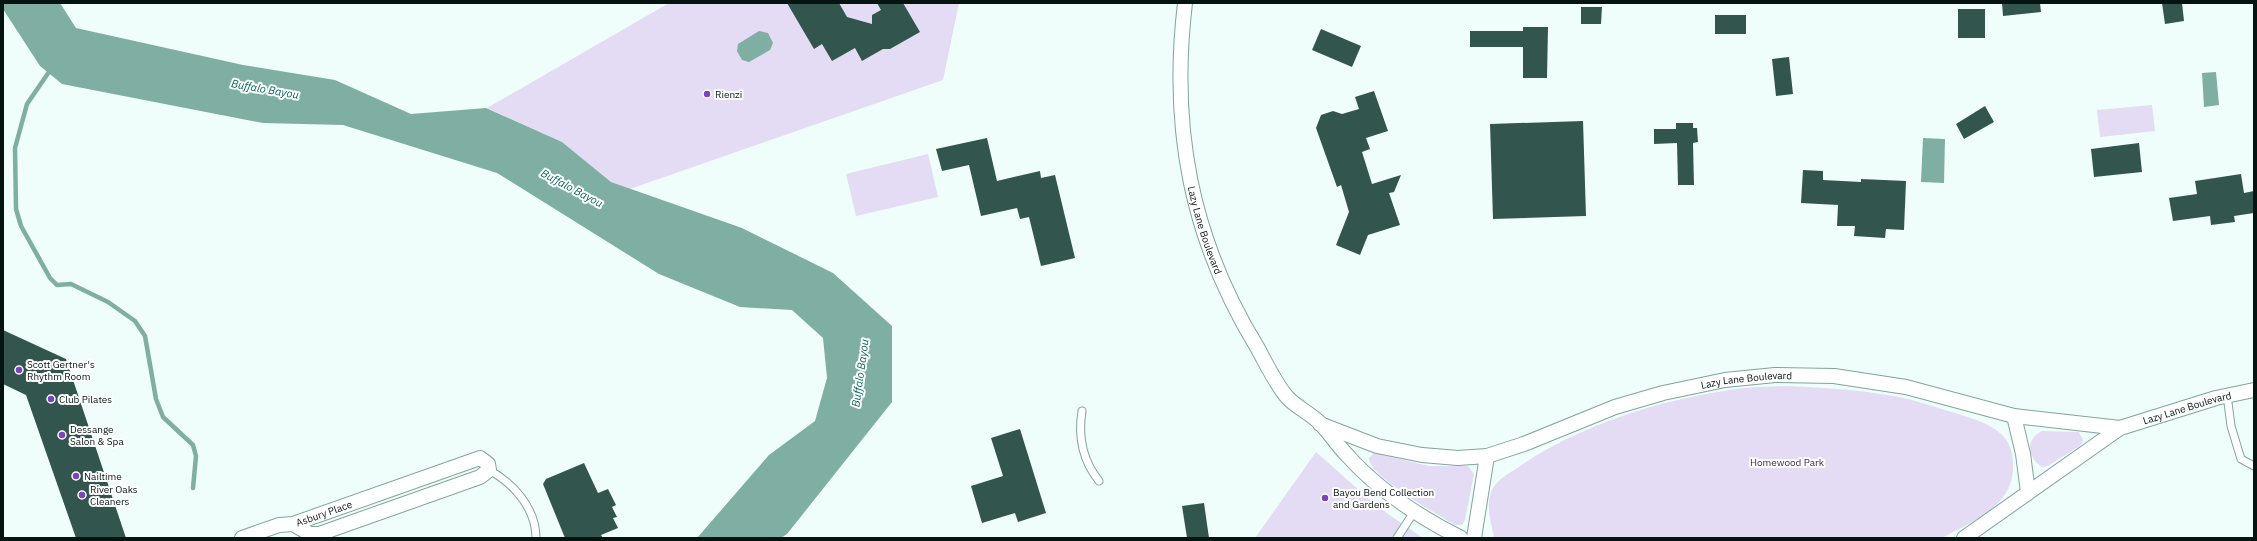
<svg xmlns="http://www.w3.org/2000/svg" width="2257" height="541" font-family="'IBM Plex Sans',sans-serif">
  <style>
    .green { fill: #e3dcf4 }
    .water { fill: #7faea3 }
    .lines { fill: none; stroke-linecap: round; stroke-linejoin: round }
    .stream { stroke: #7faea3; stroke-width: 4.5 }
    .building { fill: #32554d }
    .lane-casing { stroke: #7fa59b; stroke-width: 9 }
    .street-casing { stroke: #7fa59b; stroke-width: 16 }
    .lane { stroke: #fff; stroke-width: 7 }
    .street { stroke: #fff; stroke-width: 14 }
    .poi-dot { fill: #7845bc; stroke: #fff; stroke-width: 1.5 }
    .labels { text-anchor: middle; stroke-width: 4; stroke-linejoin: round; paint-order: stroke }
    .poi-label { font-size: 10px; fill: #051410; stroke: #fff; text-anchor: start }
    .street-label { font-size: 10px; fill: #051410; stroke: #fff }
    .park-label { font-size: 10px; fill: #3c2959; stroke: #fff }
    .water-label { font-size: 11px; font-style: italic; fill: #026758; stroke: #fff }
  </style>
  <rect width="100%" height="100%" fill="#effefa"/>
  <!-- green -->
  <g class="green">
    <path d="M669 3H959L943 80 630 189 611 182 562 142 487 108Z"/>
    <path d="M2152 105 2155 131 2100 137 2097 110Z"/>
    <path d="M928 154 938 197 856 216 846 174Z"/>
    <path d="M1788 386C1829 388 1871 390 1912 400 1926 404 1941 409 1955 413 1971 418 1993 424 2004 437 2011 445 2013 455 2013 465 2014 507 1974 520 1942 538L1494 537C1491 522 1486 507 1491 492 1496 479 1512 472 1523 464 1580 426 1656 401 1724 391 1745 387 1767 387 1788 386Z"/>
    <path d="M2042 431 2079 432 2083 440 2081 445 2048 466 2042 467C2027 457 2025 439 2042 431Z"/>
    <path d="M1316 452 1378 507 1423 538H1255Z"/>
    <path d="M1374 453 1429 466H1468L1474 474 1465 520 1462 525H1455C1438 514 1369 477 1369 458Z"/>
  </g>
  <!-- water -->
  <g class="water">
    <path d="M3 3H60L76 28 243 65 335 80 411 114 486 108 562 142 611 182 742 228 833 273 892 326V402L787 534 781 538H697L769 455 815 421 827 378 823 338 792 310 740 307 659 274 497 173 343 125 263 123 62 84 40 66 3 9Z"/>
    <path d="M759 31 768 33 773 43 770 50 749 62 742 60 737 51 738 44Z"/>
    <path d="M2216 72 2219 105 2204 107 2202 73Z"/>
    <path d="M1923 138 1945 139 1944 183 1921 182Z"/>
  </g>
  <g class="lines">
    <!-- stream -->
    <path class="stream" d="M51 69 27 104 15 148 16 209 21 226 50 278 57 285 71 284 108 302 135 321 145 336 156 399 163 417 193 445 196 456 193 488"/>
  </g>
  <!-- building -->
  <g class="building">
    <path d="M787 3H839L847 17 872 24V15L881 10 877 3H903L920 32 890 49H883L862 61 855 48 832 61 822 44 814 49Z"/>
    <path d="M2002 3H2040L2041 12 2003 16Z"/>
    <path d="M2162 3H2182L2184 21 2165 24Z"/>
    <path d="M1581 7H1602L1601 24H1581Z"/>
    <rect x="1958" y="9" width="27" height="29"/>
    <rect x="1715" y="15" width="31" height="19"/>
    <path d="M1523 27H1548L1547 78H1523V47H1470V31H1523Z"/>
    <path d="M1321 29 1361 46 1352 67 1312 50Z"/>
    <path d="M1789 57 1793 94 1776 96 1772 59Z"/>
    <path d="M1374 91 1388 131 1366 138 1370 149 1362 152 1372 184 1401 175 1394 192 1389 193 1400 225 1368 235 1360 255 1336 245 1349 212 1341 185 1337 187 1316 128 1321 115 1333 111 1342 114 1359 109 1355 97Z"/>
    <path d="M1985 106 1994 122 1964 139 1956 124Z"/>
    <path d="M1583 121 1586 216 1493 219 1490 124Z"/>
    <path d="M1676 123H1693V128H1697L1698 142 1693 143 1694 185H1678L1677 143 1654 144V129H1676Z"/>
    <path d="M987 138 997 181 1040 171 1041 178 1055 175 1075 258 1041 266 1029 217 1020 219 1017 208 981 216 969 165 942 171 936 149Z"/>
    <path d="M2139 143 2142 172 2094 177 2091 149Z"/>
    <path d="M1803 170 1823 171V180L1861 182V179L1906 181 1904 230 1886 229 1885 238 1854 236 1855 226H1837L1838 205 1801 203Z"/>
    <path d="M2241 174 2244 193 2254 191V213L2234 216 2235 222 2211 225 2210 216 2173 221 2169 198 2197 194 2195 181Z"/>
    <path d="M3 330 66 359 126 538H76L26 395 3 384Z"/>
    <path d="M1020 429 1046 513 1018 522 1015 513 982 523 971 486 1003 476 991 438Z"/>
    <path d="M584 463 598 493 608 489 616 505 612 507 617 517 613 518 618 528 601 535 603 538H565L543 484 546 479Z"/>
    <path d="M1204 503 1209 538H1187L1182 506Z"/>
  </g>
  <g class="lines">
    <defs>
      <g id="lane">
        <path d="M2227 395 2231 426 2241 459 2254 466"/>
        <path d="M1082 411C1078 436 1083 461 1099 481"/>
        <path d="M489 470C513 483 536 508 536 538"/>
        <path d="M1397 538 1414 512"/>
      </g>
      <g id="street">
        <path id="s1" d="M1185 3C1170 128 1191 239 1257 347 1266 363 1275 383 1287 397 1297 408 1312 414 1322 425 1331 435 1338 446 1347 455 1379 491 1419 517 1461 538"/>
        <path d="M2014 416 2023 454 2028 492"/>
        <path id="s2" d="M1320 424 1377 446 1422 455 1458 458 1487 456 1524 444 1615 407 1663 393 1725 380 1775 375 1834 376 1906 387 2014 416 2120 428"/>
        <path id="s3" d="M242 538 279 525 293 524 480 458 488 464 489 470 480 477 319 534H310L293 524"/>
        <path d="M1474 538 1487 456"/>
        <path id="s4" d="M1964 538 2120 428 2216 398 2254 390"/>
      </g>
    </defs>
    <!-- lane casing -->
    <use href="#lane" class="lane-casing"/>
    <!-- street casing -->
    <use href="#street" class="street-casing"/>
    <!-- lane -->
    <use href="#lane" class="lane"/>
    <!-- street -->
    <use href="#street" class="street"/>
  </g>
  <!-- markers -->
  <g class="poi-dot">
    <circle cx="707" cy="94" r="4"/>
    <circle cx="19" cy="370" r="4"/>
    <circle cx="51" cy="399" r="4"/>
    <circle cx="62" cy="435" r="4"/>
    <circle cx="76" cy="476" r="4"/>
    <circle cx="82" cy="495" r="4"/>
    <circle cx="1325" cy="498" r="4"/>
  </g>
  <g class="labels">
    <!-- poi labels -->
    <g class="poi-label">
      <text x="715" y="98">Rienzi</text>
      <text x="27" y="368">Scott Gertner's<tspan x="27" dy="12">Rhythm Room</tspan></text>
      <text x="59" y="403">Club Pilates</text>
      <text x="70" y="433">Dessange<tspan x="70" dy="12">Salon &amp; Spa</tspan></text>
      <text x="84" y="480">Nailtime</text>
      <text x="90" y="493">River Oaks<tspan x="90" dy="12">Cleaners</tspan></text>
      <text x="1333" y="496">Bayou Bend Collection<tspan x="1333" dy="12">and Gardens</tspan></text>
    </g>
    <!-- street labels -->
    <g class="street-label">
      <text dy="4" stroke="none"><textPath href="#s1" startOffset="230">Lazy Lane Boulevard</textPath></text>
      <text dy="4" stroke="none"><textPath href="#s2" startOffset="444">Lazy Lane Boulevard</textPath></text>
      <text dy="4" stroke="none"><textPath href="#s4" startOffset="261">Lazy Lane Boulevard</textPath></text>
      <text dy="4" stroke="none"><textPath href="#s3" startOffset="86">Asbury Place</textPath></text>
    </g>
    <!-- park labels -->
    <g class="park-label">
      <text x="1787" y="466">Homewood Park</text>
    </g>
    <!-- water labels -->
    <g class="water-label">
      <text transform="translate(265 89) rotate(10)" y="4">Buffalo Bayou</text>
      <text transform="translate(572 188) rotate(28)" y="4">Buffalo Bayou</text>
      <text transform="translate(860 373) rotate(-82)" y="4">Buffalo Bayou</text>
    </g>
  </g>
  <!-- border -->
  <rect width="2257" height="541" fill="none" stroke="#051410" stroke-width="8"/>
</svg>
